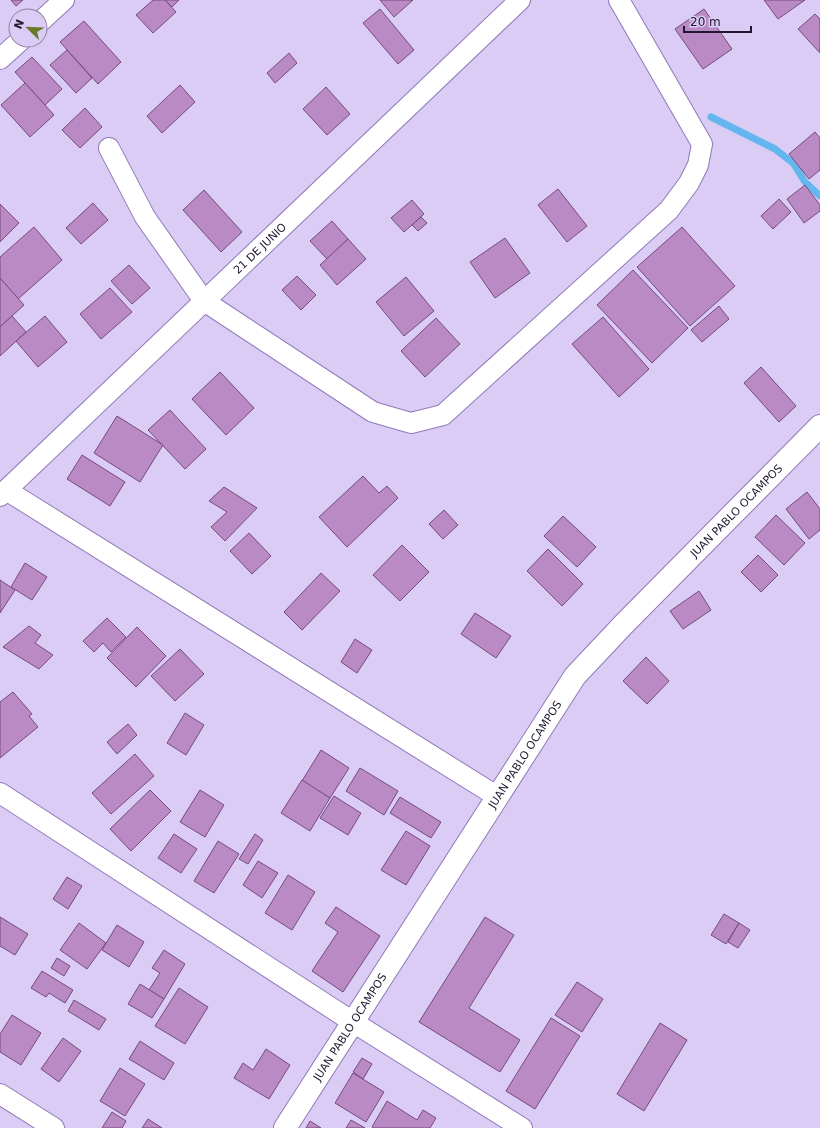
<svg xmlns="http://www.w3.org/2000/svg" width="820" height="1128" font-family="'DejaVu Sans',sans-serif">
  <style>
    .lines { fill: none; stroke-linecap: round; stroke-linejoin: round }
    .stream { stroke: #64b6ee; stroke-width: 7 }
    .building { fill: #b98ac3; stroke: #764b7f }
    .street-casing { stroke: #9079b8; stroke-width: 22 }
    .secondary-casing { stroke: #9079b8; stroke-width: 24 }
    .street { stroke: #fff; stroke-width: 20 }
    .secondary { stroke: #fff; stroke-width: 22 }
    .labels { text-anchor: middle; stroke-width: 4; stroke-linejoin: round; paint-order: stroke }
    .street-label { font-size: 11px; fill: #211730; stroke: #daccf5 }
  </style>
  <rect width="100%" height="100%" fill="#daccf5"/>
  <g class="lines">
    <!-- stream -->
    <path class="stream" d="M711 117 775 149 793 163 805 182 820 196"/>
  </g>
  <!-- building -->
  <g class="building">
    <path d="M11 0H23L16 6Z"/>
    <path d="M153 0H165L176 12 153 33 136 15Z"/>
    <path d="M165 0H179L172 7Z"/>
    <path d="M380 0H413L394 17Z"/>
    <path d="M764 0H805L778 19Z"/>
    <path d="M380 9 414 50 398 64 363 23Z"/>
    <path d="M704 9 732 49 703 69 675 29Z"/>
    <path d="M815 14 820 19V53L798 29Z"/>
    <path d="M84 21 121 62 98 84 60 42Z"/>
    <path d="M67 50 92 78 76 93 50 65Z"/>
    <path d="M289 53 297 63 275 83 267 73Z"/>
    <path d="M32 57 62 89 45 105 15 72Z"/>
    <path d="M25 83 54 115 30 137 1 105Z"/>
    <path d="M180 85 195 102 162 133 147 116Z"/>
    <path d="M326 87 350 114 327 135 303 109Z"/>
    <path d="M85 108 102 127 80 148 62 130Z"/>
    <path d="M815 132 820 138V170L809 179 789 154Z"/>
    <path d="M805 185 820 205V211L804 223 787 199Z"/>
    <path d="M558 189 587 226 567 242 538 205Z"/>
    <path d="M204 190 242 232 221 252 183 210Z"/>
    <path d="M779 199 791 212 773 229 761 216Z"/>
    <path d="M412 200 424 214 404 232 391 218Z"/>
    <path d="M93 203 108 220 81 244 66 228Z"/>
    <path d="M0 204 19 223 0 242Z"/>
    <path d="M421 217 427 223 418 231 412 225Z"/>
    <path d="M332 221 348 239 327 259 310 241Z"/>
    <path d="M34 227 62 260 18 299 0 278V257Z"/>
    <path d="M682 227 735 286 690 326 637 267Z"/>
    <path d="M505 238 530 273 495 298 470 262Z"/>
    <path d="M348 239 366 259 337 285 320 265Z"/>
    <path d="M129 265 150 288 132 304 111 281Z"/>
    <path d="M633 270 688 328 652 363 597 305Z"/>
    <path d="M297 276 316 295 301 310 282 290Z"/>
    <path d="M406 277 434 311 404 336 376 302Z"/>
    <path d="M0 278 24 305 0 327Z"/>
    <path d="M110 288 132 312 101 339 80 314Z"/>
    <path d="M719 306 729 319 702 342 691 330Z"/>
    <path d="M12 316 26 332 0 356V327Z"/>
    <path d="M45 316 67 342 38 367 16 341Z"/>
    <path d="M603 317 649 369 619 397 572 344Z"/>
    <path d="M436 318 460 344 425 377 401 351Z"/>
    <path d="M761 367 796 406 779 422 744 383Z"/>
    <path d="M220 372 254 408 226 435 192 399Z"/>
    <path d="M170 410 206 449 185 469 148 430Z"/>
    <path d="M117 416 163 445 140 482 94 453Z"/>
    <path d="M82 455 125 482 110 506 67 479Z"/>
    <path d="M363 476 379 493 387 486 398 498 347 547 319 517Z"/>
    <path d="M224 487 257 508 225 541 211 527 227 512 209 501Z"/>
    <path d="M807 492 820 509V530L809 539 786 509Z"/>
    <path d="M444 510 458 525 443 539 429 524Z"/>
    <path d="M776 515 805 543 784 565 755 537Z"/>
    <path d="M563 516 596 547 577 567 544 536Z"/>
    <path d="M249 533 271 556 252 574 230 551Z"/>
    <path d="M402 545 429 572 400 601 373 575Z"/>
    <path d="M548 549 583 584 562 606 527 571Z"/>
    <path d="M758 555 778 575 761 592 741 572Z"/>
    <path d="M25 563 47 577 32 600 11 587Z"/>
    <path d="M321 573 340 591 302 630 284 612Z"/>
    <path d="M0 580 15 590 0 613Z"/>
    <path d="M699 591 711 610 683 629 670 611Z"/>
    <path d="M475 613 511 636 496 658 461 634Z"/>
    <path d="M107 618 126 637 111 652 103 643 94 652 83 641Z"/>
    <path d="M29 626 41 635 35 643 53 655 39 669 3 647Z"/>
    <path d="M137 627 166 656 136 687 107 658Z"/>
    <path d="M355 639 372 650 357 673 341 662Z"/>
    <path d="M180 649 204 674 175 701 151 676Z"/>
    <path d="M646 657 669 681 647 704 623 681Z"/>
    <path d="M13 692 32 714 29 716 38 727 0 758V702Z"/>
    <path d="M185 713 204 725 186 755 167 743Z"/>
    <path d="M128 724 137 735 117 754 107 742Z"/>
    <path d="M321 750 349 768 330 798 302 781Z"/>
    <path d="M135 754 154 776 111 814 92 793Z"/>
    <path d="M360 768 398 791 384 815 346 791Z"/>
    <path d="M302 780 330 798 310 831 281 813Z"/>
    <path d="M150 790 171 811 131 851 110 829Z"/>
    <path d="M200 790 224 805 205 837 180 822Z"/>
    <path d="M334 796 361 813 348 835 320 818Z"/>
    <path d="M400 797 441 822 431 838 390 813Z"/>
    <path d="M406 831 430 846 406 885 381 870Z"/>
    <path d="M174 834 197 849 181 873 158 858Z"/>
    <path d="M255 834 263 840 248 864 239 859Z"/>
    <path d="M218 841 239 854 214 893 194 881Z"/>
    <path d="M258 861 278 873 262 898 243 885Z"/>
    <path d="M288 875 315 892 292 930 265 913Z"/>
    <path d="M67 877 82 886 68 909 53 899Z"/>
    <path d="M336 907 380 936 343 992 312 971 338 932 325 923Z"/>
    <path d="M724 914 739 923 726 944 711 935Z"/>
    <path d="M0 917 28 934 15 955 0 946Z"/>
    <path d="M485 917 514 935 469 1008 520 1040 500 1072 419 1022Z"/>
    <path d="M79 923 106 943 87 969 60 950Z"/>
    <path d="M739 923 750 930 738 948 728 942Z"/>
    <path d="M117 925 144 942 129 967 102 950Z"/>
    <path d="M164 950 185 964 164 999 149 990 160 973 152 968Z"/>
    <path d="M57 958 70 966 64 976 51 968Z"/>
    <path d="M42 971 73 990 65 1003 49 993 46 997 31 988Z"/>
    <path d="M577 982 603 999 582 1032 555 1015Z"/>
    <path d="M140 984 164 999 152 1018 128 1004Z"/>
    <path d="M179 988 208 1007 185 1044 155 1026Z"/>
    <path d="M74 1000 106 1019 99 1030 68 1011Z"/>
    <path d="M12 1015 41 1033 21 1065 0 1052V1034Z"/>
    <path d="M551 1018 580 1036 535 1109 506 1091Z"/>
    <path d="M660 1023 687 1040 644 1111 617 1094Z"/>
    <path d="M63 1038 81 1051 59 1082 41 1069Z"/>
    <path d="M140 1041 174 1063 164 1080 129 1059Z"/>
    <path d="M266 1049 290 1065 269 1099 234 1078 243 1063 253 1070Z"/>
    <path d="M362 1058 372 1064 363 1079 353 1072Z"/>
    <path d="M120 1068 145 1084 125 1116 100 1101Z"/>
    <path d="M353 1073 384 1092 366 1122 335 1103Z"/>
    <path d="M387 1101 417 1120 423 1110 436 1118 430 1128H374L372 1127Z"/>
    <path d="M112 1112 126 1121 122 1128H102Z"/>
    <path d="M148 1119 162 1128H142Z"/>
    <path d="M351 1120 365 1128H346Z"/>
    <path d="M310 1121 321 1128H306Z"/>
  </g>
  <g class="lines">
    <defs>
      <g id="street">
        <path d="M40 22 64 0"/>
        <path d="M0 59 21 40"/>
        <path d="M109 148 145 217 204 301 373 412 411 423 443 415 669 210 689 183 698 165 702 144 619 0"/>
        <path d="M6 490 498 797"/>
        <path id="s1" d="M0 496 520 0"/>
        <path d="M0 793 353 1022 522 1128"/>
        <path d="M0 1094 54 1128"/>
      </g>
      <g id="secondary">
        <path id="s2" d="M285 1128 575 676 624 624 820 426"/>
      </g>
    </defs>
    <!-- street casing -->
    <use href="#street" class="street-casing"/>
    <!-- secondary casing -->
    <use href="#secondary" class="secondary-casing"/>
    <!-- street -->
    <use href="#street" class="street"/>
    <!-- secondary -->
    <use href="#secondary" class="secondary"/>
  </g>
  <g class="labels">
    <!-- street labels -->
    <g class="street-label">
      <text dy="4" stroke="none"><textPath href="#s1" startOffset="359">21 DE JUNIO</textPath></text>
      <text dy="4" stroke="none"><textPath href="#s2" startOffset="768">JUAN PABLO OCAMPOS</textPath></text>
      <text dy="4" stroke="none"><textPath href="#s2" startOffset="444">JUAN PABLO OCAMPOS</textPath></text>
      <text dy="4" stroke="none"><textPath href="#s2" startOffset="120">JUAN PABLO OCAMPOS</textPath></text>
    </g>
  </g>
  <!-- north arrow -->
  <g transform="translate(28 28) rotate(293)"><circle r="19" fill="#daccf5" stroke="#9084a6"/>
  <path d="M0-3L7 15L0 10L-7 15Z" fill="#697a29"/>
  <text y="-6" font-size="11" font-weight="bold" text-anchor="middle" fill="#211730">N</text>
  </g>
  <!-- scale -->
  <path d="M684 26v6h67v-6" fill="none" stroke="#211730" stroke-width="2"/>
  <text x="690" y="26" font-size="12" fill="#211730" stroke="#daccf5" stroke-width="3" paint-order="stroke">20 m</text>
</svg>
